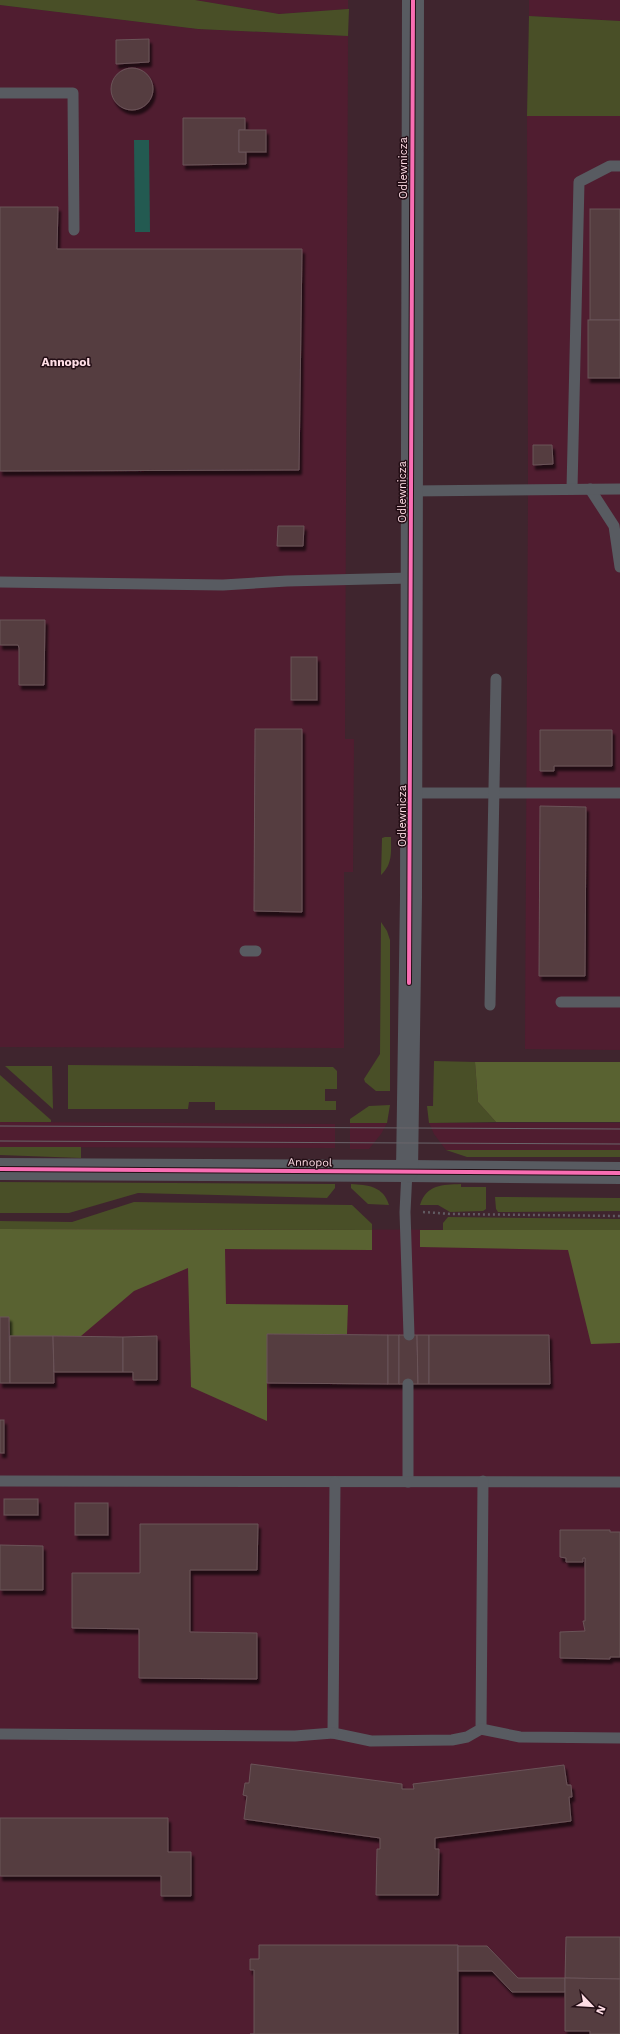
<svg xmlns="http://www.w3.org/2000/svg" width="620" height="2034" font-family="'Work Sans',sans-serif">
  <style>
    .built { fill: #501d30 }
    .green { fill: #494f27 }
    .forest { fill: #596231 }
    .water { fill: #235a51 }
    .building { fill: #543c41; stroke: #6b5458; filter: url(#shadow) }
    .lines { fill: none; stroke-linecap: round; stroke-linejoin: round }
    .path { stroke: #615b62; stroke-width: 2.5; stroke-dasharray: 2 3; stroke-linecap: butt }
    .service { stroke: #585b61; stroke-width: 11 }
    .minor { stroke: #585b61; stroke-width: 22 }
    .tertiary { stroke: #585b61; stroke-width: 22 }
    .tram { stroke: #6a666b; stroke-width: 1 }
    .cycleway-casing { stroke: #230e15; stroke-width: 6 }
    .cycleway { stroke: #f96db3; stroke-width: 4 }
    .labels { text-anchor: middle; stroke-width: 3; stroke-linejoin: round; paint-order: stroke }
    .street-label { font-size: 11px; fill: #fedde5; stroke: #230e15 }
    .neighbourhood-label { font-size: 12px; font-weight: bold; fill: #fedde5; stroke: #230e15 }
  </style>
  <defs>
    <filter id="shadow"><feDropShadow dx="2.5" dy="4.5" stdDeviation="1" flood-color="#0009"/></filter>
  </defs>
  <rect width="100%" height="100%" fill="#3f252e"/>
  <!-- built -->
  <g class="built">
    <path d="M195 0H348V9L279 14Z"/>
    <path d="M529 0H620V21L529 16Z"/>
    <path d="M0 5 198 29 348 36 345 739H354L353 872H344V1048L0 1047Z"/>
    <path d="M527 116H620V1050L525 1049 528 489Z"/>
    <path d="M0 1122 335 1124V1148L0 1147Z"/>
    <path d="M350 1123H387L381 1134 369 1149H350Z"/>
    <path d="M429 1123H620V1150H446L434 1134Z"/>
    <path d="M0 1229 620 1230V2034H0Z"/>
  </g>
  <!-- green -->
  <g class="green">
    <path d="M0 0H195L279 14 348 9H349L348 36 198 29 0 5Z"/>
    <path d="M529 16 620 21V116H527Z"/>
    <path d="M385 837H391C391 851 393 864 381 875L382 838Z"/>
    <path d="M381 922 387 931 390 940V1091H376L365 1082 364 1079 380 1054Z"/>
    <path d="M434 1061 475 1062 478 1102 496 1122 429 1123 427 1106H433Z"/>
    <path d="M68 1065 333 1067 337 1071V1089H325V1101H336V1110H215V1102H189L188 1109H68Z"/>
    <path d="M5 1066H52L53 1109Z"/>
    <path d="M0 1075 51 1120V1122H0Z"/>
    <path d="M390 1105 387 1123H350V1119L369 1106Z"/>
    <path d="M0 1147H81V1158L0 1155Z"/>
    <path d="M446 1150H620V1157H467Z"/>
    <path d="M0 1182 335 1184V1188L327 1198 138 1193 69 1213H0Z"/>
    <path d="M351 1184C368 1185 383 1186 389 1205L368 1204 351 1188Z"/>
    <path d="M461 1184V1187H486V1209L483 1211 450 1212 438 1205H420C427 1184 442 1185 461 1184Z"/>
    <path d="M495 1197 620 1198V1211L498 1212 496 1209Z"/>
    <path d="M134 1202 352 1205 372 1224V1230L0 1229V1221L72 1222Z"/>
    <path d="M448 1217 620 1219V1230H443V1223Z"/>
  </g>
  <!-- forest -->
  <g class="forest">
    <path d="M475 1062H620V1122H496L478 1102Z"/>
    <path d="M0 1229 372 1230V1250L225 1249 226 1304 348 1305 347 1334H267V1421L191 1387 188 1268 134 1291 81 1336H10L9 1317H0Z"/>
    <path d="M420 1230H620V1343L591 1344 568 1250 420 1247Z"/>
  </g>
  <!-- water -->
  <path class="water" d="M134 140H149L150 232H135Z"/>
  <!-- building -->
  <g class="building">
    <path d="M149 39V62L116 64V40Z"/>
    <circle cx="132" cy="89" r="21"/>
    <path d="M183 118H245V130H239V152H246V164L183 165Z"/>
    <rect x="239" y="130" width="27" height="22"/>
    <path d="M0 207H58L57 249H302L299 470 0 471Z"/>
    <rect x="590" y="209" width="30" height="111"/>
    <rect x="588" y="320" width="32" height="58"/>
    <path d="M533 445H552L553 464 533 465Z"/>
    <path d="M278 526H304L303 546H277Z"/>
    <path d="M0 620H45L44 685H19V648L18 645H0Z"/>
    <rect x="291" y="657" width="26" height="43"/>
    <path d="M255 729H302V912L254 911Z"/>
    <path d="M540 730H612V766H554V771H540Z"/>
    <path d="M540 806 586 807 585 976H539Z"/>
    <path d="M0 1317H9L10 1383H0Z"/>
    <path d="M267 1334 388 1335V1384L267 1383Z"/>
    <rect x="388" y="1335" width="11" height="49"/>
    <path d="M399 1335H417L418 1384H399Z"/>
    <path d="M417 1335H429V1384H418Z"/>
    <path d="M429 1335H549L550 1384H429Z"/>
    <path d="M10 1336H53L54 1383H10Z"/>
    <path d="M53 1336 123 1337V1372H54Z"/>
    <path d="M157 1336V1380H133V1372H123V1337Z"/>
    <rect x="0" y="1420" width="4" height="33"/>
    <rect x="4" y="1499" width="34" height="16"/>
    <rect x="75" y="1503" width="33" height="32"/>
    <path d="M140 1524H258L257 1570H190V1632L257 1633V1679L139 1678V1629L72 1628V1573H140Z"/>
    <path d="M560 1530H610V1532H620V1657H610V1659L560 1658V1632L585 1631 583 1621H585V1558H583V1562H566V1558L560 1557Z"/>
    <path d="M0 1545 43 1546V1590H0Z"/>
    <path d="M251 1764 402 1784V1789H414L413 1784 564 1765 567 1785H571L572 1797H569L571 1821 435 1838V1849H439L438 1895H376L377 1849H380V1838L244 1819 247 1796 243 1795 245 1783H249Z"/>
    <path d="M0 1818H168V1852H191V1896H161V1876H0Z"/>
    <path d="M566 1937H620V1979L565 1978Z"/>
    <path d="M259 1945H458V2034H250H254V1970H250V1959H259Z"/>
    <path d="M458 1946H487L518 1978H565V1992H512L492 1971H458Z"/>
    <path d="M565 1978 620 1979V2034H590V2031H565Z"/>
  </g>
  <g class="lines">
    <!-- path -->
    <path class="path" d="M423 1212 451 1214 620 1216"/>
    <!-- service -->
    <g class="service">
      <path d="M0 93H73L74 230"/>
      <path d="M572 489 579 182 610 166H620"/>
      <path d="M590 489 614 526 620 567"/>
      <path d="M411 491 620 489"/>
      <path d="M0 582 223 585 287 581 411 578"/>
      <path d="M411 793H620"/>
      <path d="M245 951H256"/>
      <path d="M561 1002H620"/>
      <path d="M490 1005 496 679"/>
      <path d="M407 1171 405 1212 409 1335"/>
      <path d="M408 1384V1482"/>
      <path d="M0 1481 620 1482"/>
      <path d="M335 1482 333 1733 371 1741 452 1740 467 1737 481 1729 483 1481"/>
      <path d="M481 1729 520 1737 620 1738"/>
      <path d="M0 1734 295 1736 333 1733"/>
    </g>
    <!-- minor -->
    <path class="minor" d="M407 1171 620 1173"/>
    <!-- tertiary -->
    <path class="tertiary" d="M0 1169 407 1171 411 897 413 0"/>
    <!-- tram -->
    <g class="tram">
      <path d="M0 1126 620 1129"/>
      <path d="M0 1141 620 1144"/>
    </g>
    <defs>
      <g id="cycleway">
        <path d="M409 983 413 0"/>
        <path d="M0 1169 620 1173"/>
      </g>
    </defs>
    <!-- cycleway casing -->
    <use href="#cycleway" class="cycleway-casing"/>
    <!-- cycleway -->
    <use href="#cycleway" class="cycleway"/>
  </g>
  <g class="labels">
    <!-- street labels -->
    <g class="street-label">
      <text transform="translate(403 168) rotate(-90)" y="4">Odlewnicza</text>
      <text transform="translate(402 492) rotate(-90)" y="4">Odlewnicza</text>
      <text transform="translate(402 816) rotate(-90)" y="4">Odlewnicza</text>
      <text transform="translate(310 1162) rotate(1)" y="4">Annopol</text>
    </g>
    <!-- neighbourhood labels -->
    <g class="neighbourhood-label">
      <text x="66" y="366">Annopol</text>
    </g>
  </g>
  <!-- north arrow -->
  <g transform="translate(592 2006) rotate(115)" stroke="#230e15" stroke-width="3" paint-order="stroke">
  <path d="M0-3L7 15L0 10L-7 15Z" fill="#fedde5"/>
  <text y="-6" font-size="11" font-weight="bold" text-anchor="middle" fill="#fedde5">N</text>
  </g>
</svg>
